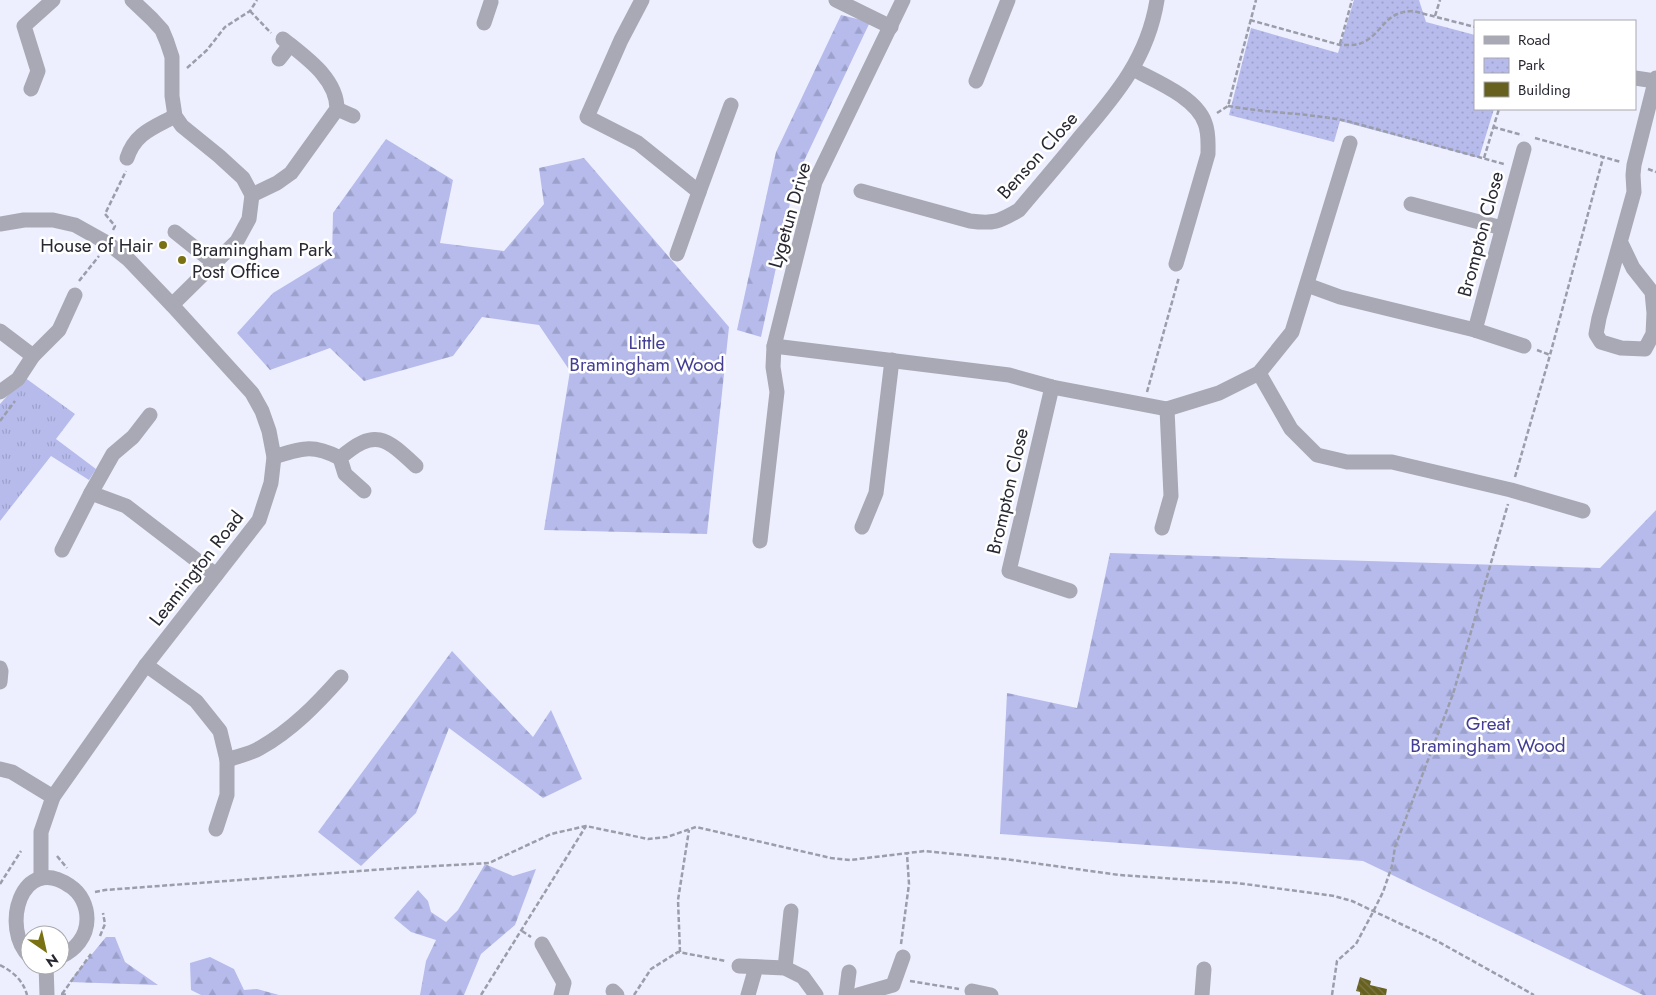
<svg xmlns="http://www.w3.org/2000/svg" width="1656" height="995" font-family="Jost,sans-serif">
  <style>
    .grass { fill: url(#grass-tufts) }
    .forest { fill: url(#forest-firs) }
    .park { fill: url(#park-dots) }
    .building { fill: url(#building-back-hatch) }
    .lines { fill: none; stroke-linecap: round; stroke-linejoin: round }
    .path { stroke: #9b9daa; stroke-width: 2.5; stroke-dasharray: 5 2.5; stroke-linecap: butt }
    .minor { stroke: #a8a9b4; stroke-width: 15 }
    .poi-dot { fill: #7a7113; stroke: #fff; stroke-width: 2 }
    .labels { text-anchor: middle; stroke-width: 5; stroke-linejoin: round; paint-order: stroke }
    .street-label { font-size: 19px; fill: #272831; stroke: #fff }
    .poi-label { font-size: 19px; fill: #272831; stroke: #fff; text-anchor: end }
    .park-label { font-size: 19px; fill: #433e94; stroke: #fff }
  </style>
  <defs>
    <pattern id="grass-tufts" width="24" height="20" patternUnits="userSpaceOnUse" patternTransform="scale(1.25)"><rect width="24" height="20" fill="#b6bbec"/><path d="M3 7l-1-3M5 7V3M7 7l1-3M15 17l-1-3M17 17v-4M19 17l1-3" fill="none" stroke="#9ca1cb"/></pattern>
    <pattern id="forest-firs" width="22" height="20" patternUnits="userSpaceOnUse" patternTransform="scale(1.25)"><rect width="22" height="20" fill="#b6bbec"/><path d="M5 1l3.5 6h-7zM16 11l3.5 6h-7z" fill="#9ca1cb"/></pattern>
    <pattern id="park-dots" width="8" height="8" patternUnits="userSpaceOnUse" patternTransform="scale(1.25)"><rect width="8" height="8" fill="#b6bbec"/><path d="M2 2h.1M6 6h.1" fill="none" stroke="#9ca1cb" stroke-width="1.8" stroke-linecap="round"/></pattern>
    <pattern id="building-back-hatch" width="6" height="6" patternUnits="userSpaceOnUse" patternTransform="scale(1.25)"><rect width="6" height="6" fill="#676120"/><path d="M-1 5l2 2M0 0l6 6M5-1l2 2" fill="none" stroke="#7d7848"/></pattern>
  </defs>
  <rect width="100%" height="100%" fill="#edeffe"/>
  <!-- grass -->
  <path class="grass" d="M24 377 75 414 56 439 96 469 89 480 51 456 0 521V404Z"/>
  <!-- forest -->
  <g class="forest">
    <path d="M841 15 870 22 795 180 761 337 737 330 776 152Z"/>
    <path d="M386 139 453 180 440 243 504 251 544 204 539 168 584 158 729 327 707 534 544 530 570 371 539 325 482 317 453 356 364 381 330 348 270 370 237 333 273 293 332 257 333 213Z"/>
    <path d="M1656 510V995H1643L1363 861 1000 834 1007 693 1077 708 1110 553 1600 568Z"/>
    <path d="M452 651 533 737 551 710 582 779 543 798 449 728 416 813 361 866 318 832Z"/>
    <path d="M485 864 513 876 536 869 515 925 481 954 464 995H420L426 961 436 940 411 932 394 918 418 890 428 901 431 912 446 922 458 910Z"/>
    <path d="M106 937H115L125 962 158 985 69 982Z"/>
    <path d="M210 957 234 969 244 990 257 989 279 995H201L191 990 190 963Z"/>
  </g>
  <!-- park -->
  <path class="park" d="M1354 0H1419L1426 22 1475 35V109H1494L1479 158 1340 121 1334 142 1229 115 1251 28 1338 53Z"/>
  <!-- building -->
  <path class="building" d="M1360 977 1371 981 1370 985 1387 989 1386 995H1360V992L1356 991Z"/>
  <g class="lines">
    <!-- path -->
    <g class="path">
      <path d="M250 11 271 33"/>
      <path d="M1435 16 1440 0"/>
      <path d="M1250 20 1340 45C1348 45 1356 46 1364 42 1385 30 1384 12 1413 11L1475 27"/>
      <path d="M1340 44 1352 0"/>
      <path d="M187 68 207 50 225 27 250 11 257 0"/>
      <path d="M1228 106C1267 113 1308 113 1347 121L1504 164"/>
      <path d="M1217 113 1228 106 1256 0"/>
      <path d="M1493 127 1522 135"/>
      <path d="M1535 138 1621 162"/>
      <path d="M1484 158 1499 109"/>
      <path d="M1648 169 1656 172"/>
      <path d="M113 230 115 226 105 214 126 171"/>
      <path d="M79 281 99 256"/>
      <path d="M1537 350 1550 355"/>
      <path d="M1147 392 1179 277"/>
      <path d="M0 421 15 401"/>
      <path d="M1515 477 1550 355 1603 158"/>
      <path d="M57 856 67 868"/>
      <path d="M0 884 21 851"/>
      <path d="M95 892 105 890 400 868 489 863 551 834 586 826 648 839 667 837 696 827 831 858 850 860 925 851 1005 859 1119 875 1237 883 1334 896 1352 901 1437 941 1534 995"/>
      <path d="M522 931 531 937"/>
      <path d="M100 936 105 924 103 913"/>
      <path d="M901 944 909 884 907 854"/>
      <path d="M680 952 678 900 689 830"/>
      <path d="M0 965C13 972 23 980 27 995"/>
      <path d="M910 981 959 989"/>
      <path d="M61 994 67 995"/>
      <path d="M62 994 91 954"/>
      <path d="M481 995 586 826"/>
      <path d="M634 995 651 969 678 952 726 961"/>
      <path d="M1332 995 1337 961 1356 944 1373 912 1383 892 1392 866 1395 847 1453 694 1508 504"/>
    </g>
    <!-- minor -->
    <g class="minor">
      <path d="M132 0 152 19 162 30 167 42 172 57V96L175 116 182 126 219 156 243 178 252 195 249 219 237 241 172 305"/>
      <path d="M642 0 621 40 587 117 638 143 699 192 731 105"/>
      <path d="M836 0 891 27"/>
      <path d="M484 23 491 2"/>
      <path d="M279 59 290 45"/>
      <path d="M1133 69C1155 81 1196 97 1205 123 1209 133 1208 143 1208 154L1176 264"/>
      <path d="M1635 78 1655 81"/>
      <path d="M976 81 1008 0"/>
      <path d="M31 89 38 71 24 26 53 0"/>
      <path d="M337 109 353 116"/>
      <path d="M127 158C135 133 153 128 175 116"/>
      <path d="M861 191 970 221C993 224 999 222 1019 210 1039 186 1060 162 1080 137 1117 94 1148 57 1157 0"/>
      <path d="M252 195 277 183 291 173 337 109C337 78 305 57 283 39"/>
      <path d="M1411 204 1502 228"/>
      <path d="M0 224 24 220H53L75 225 109 244 129 260 172 305 252 393 262 411 269 431 274 457 271 483 259 520 146 665 53 797 41 832V878"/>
      <path d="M175 232 214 263"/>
      <path d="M1621 243 1633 268 1652 292 1654 313 1653 334 1645 349 1621 348 1601 342 1596 334 1599 318 1634 192 1633 175 1634 165 1656 78"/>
      <path d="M677 254 699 192"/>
      <path d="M1307 285 1340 297 1475 330 1524 346"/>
      <path d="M1475 330 1524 149"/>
      <path d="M0 331 33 356 59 330 75 295"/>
      <path d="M774 346 1009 375 1052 387 1167 409 1219 393 1259 373 1292 332 1350 143"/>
      <path d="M1259 373 1291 429 1317 455 1347 462H1392L1511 490 1583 511"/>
      <path d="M1052 387 1009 571 1070 591"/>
      <path d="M0 392 18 379 33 356"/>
      <path d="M150 415 133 437 113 454 91 493 126 506 216 575"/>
      <path d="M274 457C303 448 312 444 340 458"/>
      <path d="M364 491 345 474 340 458C375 428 385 437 416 466"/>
      <path d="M862 527 876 493 892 360"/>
      <path d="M1162 528 1171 496 1167 409"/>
      <path d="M760 541 777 392 773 367 774 346 815 182 903 0"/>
      <path d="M62 550 91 493"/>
      <path d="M146 665 196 701 220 731 227 760V795L216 829"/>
      <path d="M0 668 1 671 0 682"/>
      <path d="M227 760C238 756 250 754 260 748 292 730 317 704 341 677"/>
      <path d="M0 769 12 772 53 797"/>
      <path d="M542 944 564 983 561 995"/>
      <path d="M30 957C0 929 21 852 70 886 81 893 87 906 87 919 87 937 75 950 60 957"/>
      <path d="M46 965 47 995"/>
      <path d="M739 966 785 968 803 977 816 995"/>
      <path d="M785 968 791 911"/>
      <path d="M613 991 617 995"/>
      <path d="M972 991 991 995"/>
      <path d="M748 995 756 967"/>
      <path d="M846 995 849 972"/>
      <path d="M858 995 893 985 903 957"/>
      <path d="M1202 995 1204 969"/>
    </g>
  </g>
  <!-- markers -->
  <g class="poi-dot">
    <circle cx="163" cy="245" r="5"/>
    <circle cx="182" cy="260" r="5"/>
  </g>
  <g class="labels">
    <!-- street labels -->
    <g class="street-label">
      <text transform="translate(1037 155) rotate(-48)" y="7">Benson Close</text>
      <text transform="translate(789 215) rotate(-74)" y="7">Lygetun Drive</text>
      <text transform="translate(1480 234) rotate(-75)" y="7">Brompton Close</text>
      <text transform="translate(1007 491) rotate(-77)" y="7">Brompton Close</text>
      <text transform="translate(196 568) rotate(-52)" y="7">Leamington Road</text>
    </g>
    <!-- poi labels -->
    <g class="poi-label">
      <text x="153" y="252">House of Hair</text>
      <text x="192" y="256" text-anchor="start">Bramingham Park<tspan x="192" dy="22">Post Office</tspan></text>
    </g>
    <!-- park labels -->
    <g class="park-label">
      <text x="647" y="349">Little<tspan x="647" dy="22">Bramingham Wood</tspan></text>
      <text x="1488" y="730">Great<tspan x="1488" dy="22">Bramingham Wood</tspan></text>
    </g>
  </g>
  <!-- legend -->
  <rect x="1474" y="20" width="162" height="90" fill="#ffffff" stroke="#a9a9ad"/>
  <rect x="1484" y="36" width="25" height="8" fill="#a8a9b4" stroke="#a9a9ad"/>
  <text x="1518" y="45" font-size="15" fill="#272831">Road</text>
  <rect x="1484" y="58" width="25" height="15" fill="url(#park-dots)" stroke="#a9a9ad"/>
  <text x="1518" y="70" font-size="15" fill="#272831">Park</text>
  <rect x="1484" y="82" width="25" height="15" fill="#676120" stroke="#a9a9ad"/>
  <text x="1518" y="95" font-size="15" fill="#272831">Building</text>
  <!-- north arrow -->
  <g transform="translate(45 950) rotate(146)"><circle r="24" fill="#ffffff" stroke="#a9a9ad"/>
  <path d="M0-4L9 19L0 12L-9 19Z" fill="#7a7113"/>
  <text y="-8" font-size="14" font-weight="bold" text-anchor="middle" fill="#272831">N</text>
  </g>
</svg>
